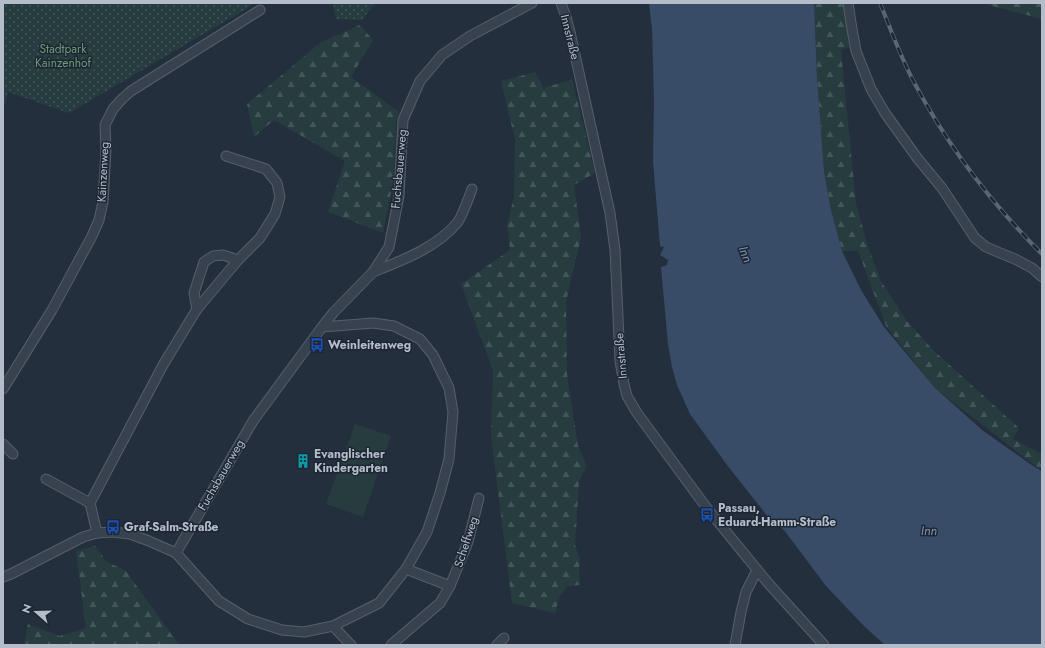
<svg xmlns="http://www.w3.org/2000/svg" width="1045" height="648" font-family="Jost,sans-serif">
  <style>
    .grass { fill: #263c3f }
    .forest { fill: url(#forest-firs) }
    .park { fill: url(#park-dots) }
    .water { fill: #394c67 }
    .lines { fill: none; stroke-linecap: round; stroke-linejoin: round }
    .minor-casing { stroke: #565f6c; stroke-width: 11 }
    .minor { stroke: #38414e; stroke-width: 9 }
    .rail-casing { stroke: #5a6575; stroke-width: 4 }
    .rail { stroke: #1d2633; stroke-width: 2.5; stroke-dasharray: 8; stroke-linecap: butt }
    .labels { text-anchor: middle; stroke-width: 3; stroke-linejoin: round; paint-order: stroke }
    .street-label { font-size: 12px; fill: #b4bcc9; stroke: #1d2633 }
    .park-label { font-size: 12px; fill: #6b9a76; stroke: #1d2633 }
    .poi-label { font-size: 12px; font-weight: bold; fill: #b4bcc9; stroke: #1d2633; text-anchor: start }
    .water-label { font-size: 13px; font-style: italic; fill: #7c92b1; stroke: #1d2633 }
  </style>
  <defs>
    <pattern id="forest-firs" width="22" height="20" patternUnits="userSpaceOnUse"><rect width="22" height="20" fill="#263c3f"/><path d="M5 1l3.5 6h-7zM16 11l3.5 6h-7z" fill="#435659"/></pattern>
    <pattern id="park-dots" width="8" height="8" patternUnits="userSpaceOnUse"><rect width="8" height="8" fill="#263c3f"/><path d="M2 2h.1M6 6h.1" fill="none" stroke="#435659" stroke-width="1.8" stroke-linecap="round"/></pattern>
  </defs>
  <rect width="100%" height="100%" fill="#242f3e"/>
  <!-- grass -->
  <path class="grass" d="M355 424 391 436 363 517 326 504Z"/>
  <!-- forest -->
  <g class="forest">
    <path d="M814 3H847L852 46 841 50 856 204 867 243 881 281 907 321 933 350 1019 428 1013 439 1042 454V469L1034 465 935 388 886 326 858 251H842L831 210 824 171 817 78Z"/>
    <path d="M981 3H1042V19Z"/>
    <path d="M360 25 373 40 351 77 399 112 396 121 394 177 383 233 328 212 345 161 274 120 254 137 247 104 320 43Z"/>
    <path d="M535 72 544 88 572 79 595 173 574 185 581 237 566 302 567 374 578 446 587 466 579 481 575 545 580 559 579 570 580 585 568 586 560 596 555 613 512 603 491 435 493 370 461 284 510 250 507 224 514 197 515 140 501 81Z"/>
    <path d="M95 546 106 561 126 571 179 645H24L28 624 59 636 86 628 76 551Z"/>
  </g>
  <!-- park -->
  <g class="park">
    <path d="M3 3H254L246 9 69 113 8 92 3 110Z"/>
    <path d="M333 3H375L362 20 336 19Z"/>
  </g>
  <!-- water -->
  <path class="water" d="M649 3H814L817 78 824 171 831 210 842 251 861 290 884 327 935 388 982 430 1033 466 1042 471V645H885L864 626 826 586 784 530 769 518 727 465 690 414 677 385 672 367 668 344 661 267 667 265 668 260 660 255 664 247 660 246 653 161 654 100 652 29Z"/>
  <g class="lines">
    <defs>
      <g id="minor">
        <path d="M561 3 566 17 570 32 610 213 615 250 620 361 624 384 627 396 637 413 706 507 768 583 824 645"/>
        <path d="M848 3 852 29 856 51 871 89 885 113 918 159 942 188 975 238 986 247 1017 260 1032 268 1042 277"/>
        <path d="M373 272C403 260 436 248 457 223 462 217 469 197 472 189"/>
        <path d="M197 309 194 293 204 262 213 256 223 255 238 260"/>
        <path d="M3 389 52 310 92 236 99 220 103 202 106 150 105 125 113 109 122 99 131 91 260 10"/>
        <path d="M3 444 13 454"/>
        <path d="M46 479 90 503"/>
        <path d="M97 533 90 503 163 365 197 309 238 260 260 238 275 214 280 197 277 183 266 169 226 156"/>
        <path d="M176 553 253 421 322 327 333 313 373 272 389 247 399 196 403 120 420 81 442 55 470 36 532 3"/>
        <path d="M406 569 450 586"/>
        <path d="M3 577 11 574 83 537 97 533 113 532 130 534 149 541 176 553 219 601 248 619 282 630 304 632 333 626 379 603 406 569 427 532 440 493 449 459 453 412 449 388 433 355 420 339 394 326 373 323 322 327"/>
        <path d="M333 626 351 645"/>
        <path d="M391 645 440 603 450 586 468 542 479 498"/>
        <path d="M497 645 504 638"/>
        <path d="M735 645 741 612 746 592 757 570"/>
      </g>
    </defs>
    <!-- minor casing -->
    <use href="#minor" class="minor-casing"/>
    <!-- minor -->
    <use href="#minor" class="minor"/>
    <defs>
      <path id="rail" d="M880 3C891 30 901 58 915 84 948 146 992 204 1042 254"/>
    </defs>
    <!-- rail casing -->
    <use href="#rail" class="rail-casing"/>
    <!-- rail -->
    <use href="#rail" class="rail"/>
  </g>
  <!-- icons -->
  <defs>
    <symbol id="bus-bare" viewBox="-9 -9 18 18"><path d="M-5-6H5V4H4V6H2V4H-2V6H-4V4H-5ZM-3.5-4V0h7V-4ZM-3.5 1.2v1.5H-2V1.2ZM2 1.2v1.5H3.5V1.2Z" fill="#1a4fb4" stroke="#1d2633" stroke-width="2.5" paint-order="stroke"/></symbol>
    <symbol id="building-bare" viewBox="-9 -9 18 18"><path d="M-4-6H4V6H1V3H-1V6H-4ZM-2.5-4.3h1.7v1.8h-1.7ZM.8-4.3h1.7v1.8H.8ZM-2.5-1h1.7V.8h-1.7ZM.8-1h1.7V.8H.8Z" fill="#0f9aa8" stroke="#1d2633" stroke-width="2.5" paint-order="stroke"/></symbol>
  </defs>
  <g fill-rule="evenodd">
    <use href="#bus-bare" x="307" y="335" width="20" height="20"/>
    <use href="#building-bare" x="293" y="451" width="20" height="20"/>
    <use href="#bus-bare" x="697" y="505" width="20" height="20"/>
    <use href="#bus-bare" x="103" y="517" width="20" height="20"/>
  </g>
  <g class="labels">
    <!-- street labels -->
    <g class="street-label">
      <text transform="translate(570 37) rotate(76)" y="4">Innstraße</text>
      <text transform="translate(399 169) rotate(-85)" y="4">Fuchsbauerweg</text>
      <text transform="translate(103 172) rotate(-87)" y="4">Kainzenweg</text>
      <text transform="translate(621 356) rotate(-95)" y="4">Innstraße</text>
      <text transform="translate(221 475) rotate(-60)" y="4">Fuchsbauerweg</text>
      <text transform="translate(466 542) rotate(-72)" y="4">Scheffweg</text>
    </g>
    <!-- park labels -->
    <g class="park-label">
      <text x="63" y="53">Stadtpark<tspan x="63" dy="14">Kainzenhof</tspan></text>
    </g>
    <!-- poi labels -->
    <g class="poi-label">
      <text x="328" y="349">Weinleitenweg</text>
      <text x="314" y="458">Evanglischer<tspan x="314" dy="14">Kindergarten</tspan></text>
      <text x="718" y="512">Passau,<tspan x="718" dy="14">Eduard-Hamm-Straße</tspan></text>
      <text x="124" y="531">Graf-Salm-Straße</text>
    </g>
    <!-- water labels -->
    <g class="water-label">
      <text transform="translate(746 254) rotate(69)" y="5">Inn</text>
      <text x="929" y="535">Inn</text>
    </g>
  </g>
  <!-- border -->
  <rect width="1045" height="648" fill="none" stroke="#b4bcc9" stroke-width="8"/>
  <!-- north arrow -->
  <g transform="translate(36 612) rotate(290)" stroke="#1d2633" stroke-width="3" paint-order="stroke">
  <path d="M0-3L7 15L0 10L-7 15Z" fill="#b4bcc9"/>
  <text y="-6" font-size="11" font-weight="bold" text-anchor="middle" fill="#b4bcc9">N</text>
  </g>
</svg>
